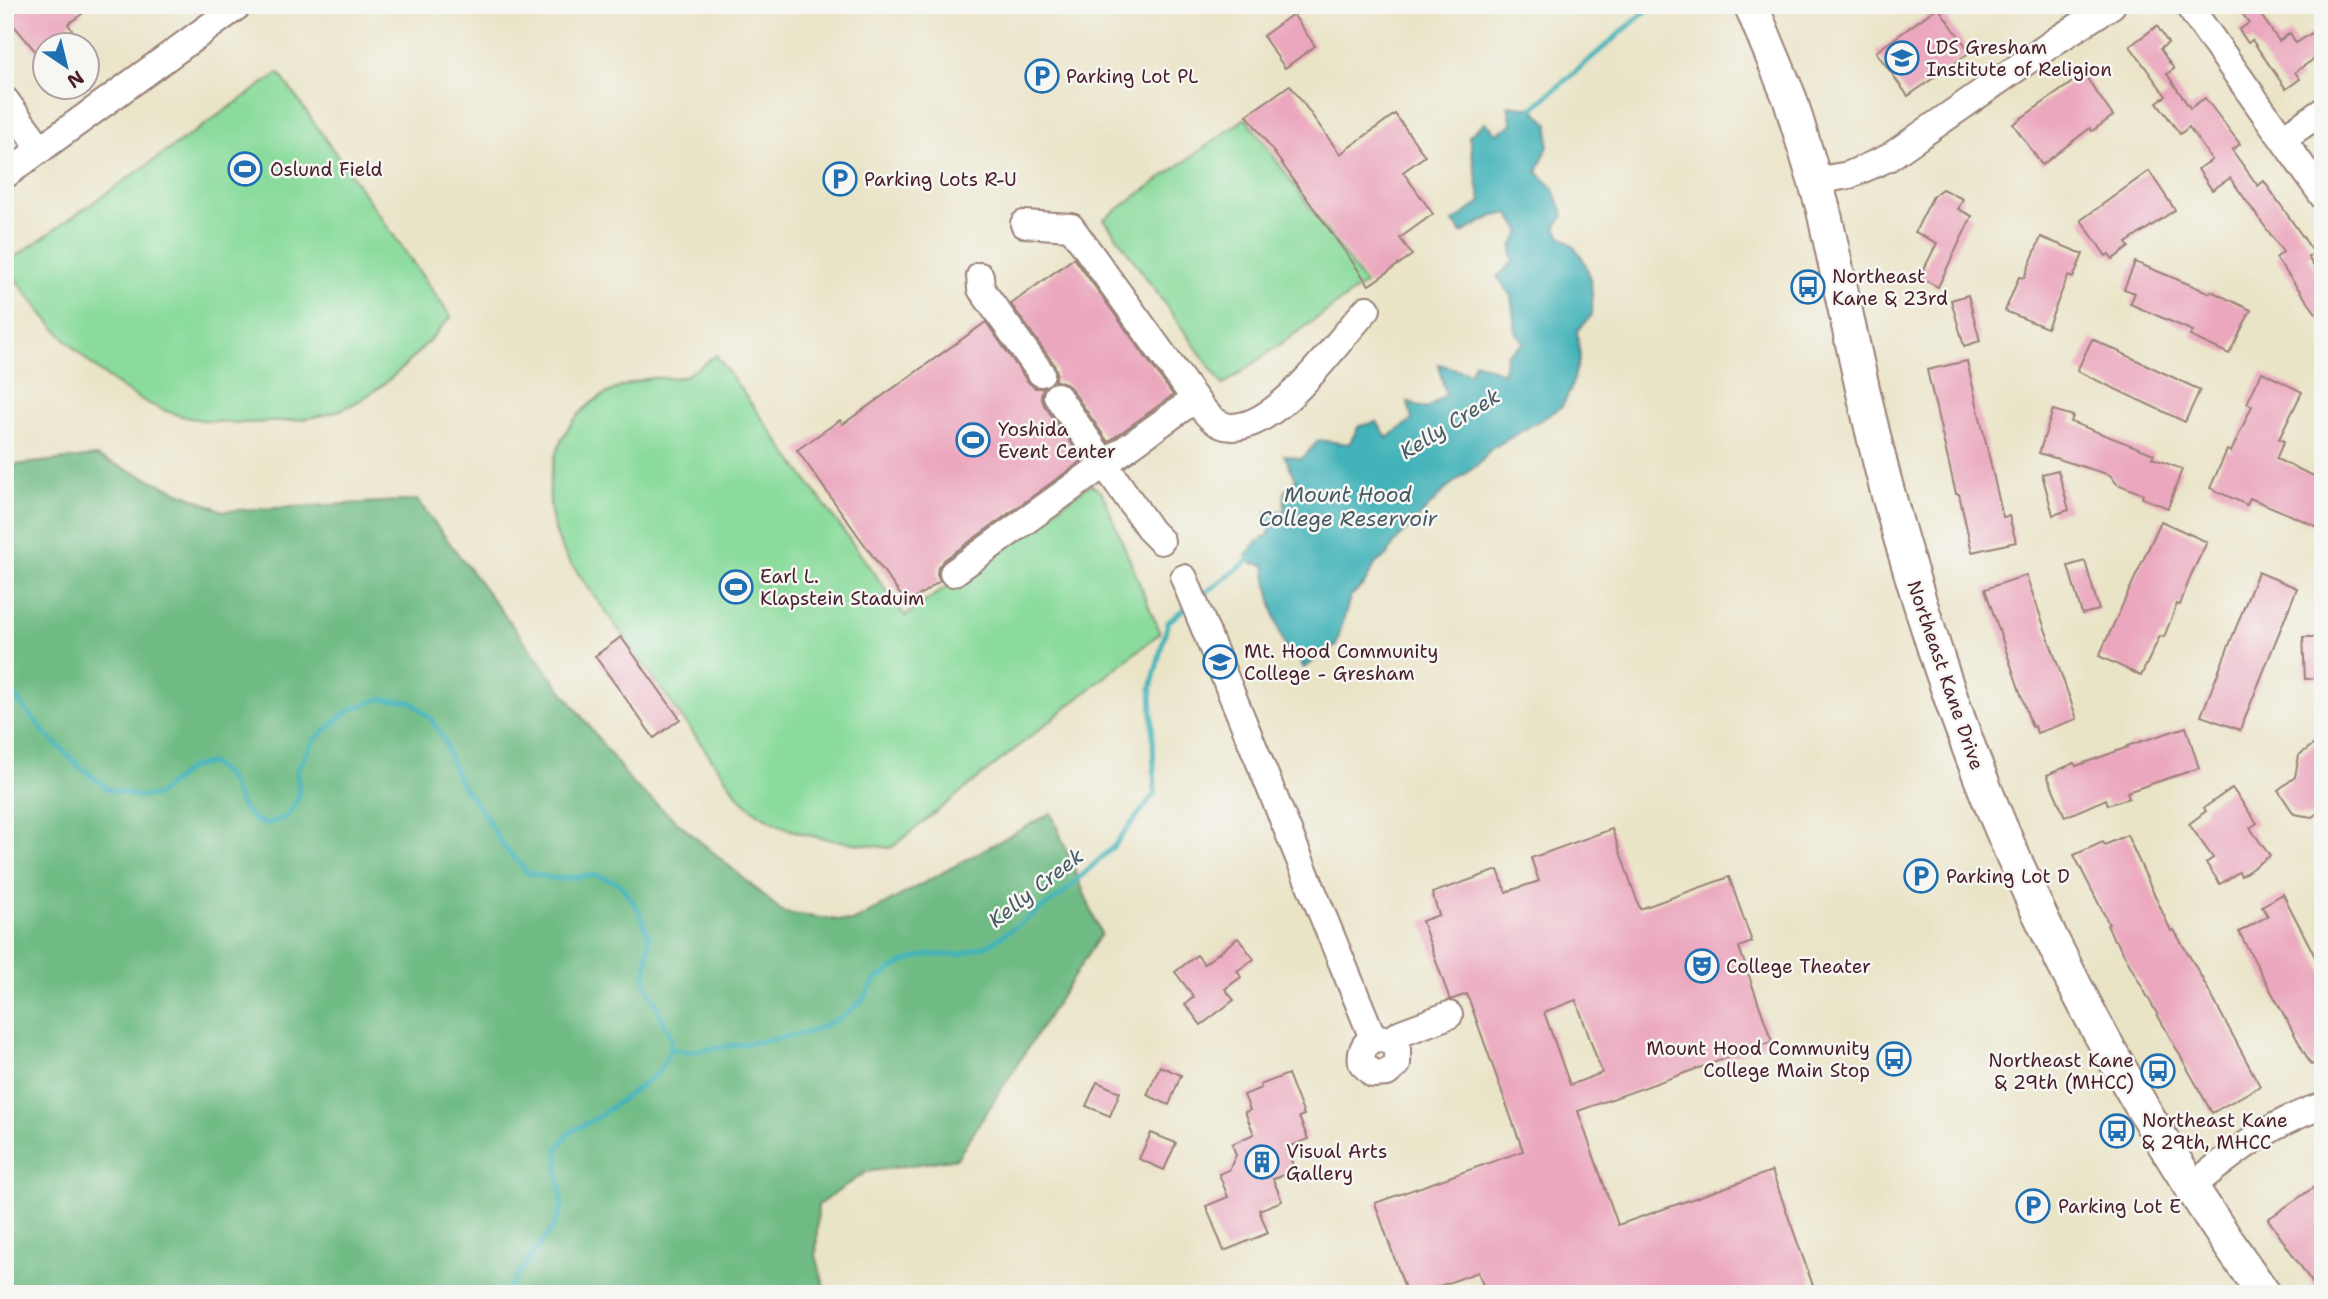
<svg xmlns="http://www.w3.org/2000/svg" width="2328" height="1299" font-family="'Shantell Sans',sans-serif">
  <style>
    .green { fill: #8adb9c; stroke: #6a7d64; stroke-width: 2 }
    .forest { fill: #6fbb84; stroke: #5c6d58; stroke-width: 2 }
    .water { fill: #43b3b9; stroke: #466972; stroke-width: 2 }
    .lines { fill: none; stroke-linecap: round; stroke-linejoin: round }
    .stream { stroke: #43b3b9; stroke-width: 5 }
    .building { fill: #eba7be; fill-rule: evenodd }
    .minor-casing { stroke: #9a8279; stroke-width: 30 }
    .major-casing { stroke: #9a8279; stroke-width: 37 }
    .minor { stroke: #fff; stroke-width: 26 }
    .major { stroke: #fff; stroke-width: 33 }
    .labels { text-anchor: middle; stroke-width: 5; stroke-linejoin: round; paint-order: stroke }
    .poi-label { font-size: 19px; fill: #4a1f2b; stroke: #f6f6f2; text-anchor: start }
    .street-label { font-size: 19px; fill: #4a1f2b; stroke: #f6f6f2 }
    .water-label { font-size: 21px; font-style: italic; fill: #475a64; stroke: #f6f6f2 }
  </style>
  <rect width="100%" height="100%" fill="#f6f6f2"/>
  <filter id="ink" filterUnits="userSpaceOnUse"><feTurbulence type="fractalNoise" baseFrequency=".0143" numOctaves="2"/><feDisplacementMap in="SourceGraphic" scale="14" xChannelSelector="R" yChannelSelector="G"/><feConvolveMatrix kernelMatrix="1 2 1 2 8 2 1 2 1" color-interpolation-filters="sRGB"/></filter>
  <filter id="wash" filterUnits="userSpaceOnUse"><feTurbulence type="fractalNoise" baseFrequency=".00686" numOctaves="4" result="noise"/><feDisplacementMap in="SourceGraphic" scale="28" xChannelSelector="R" yChannelSelector="G"/><feGaussianBlur stdDeviation="1.57" result="paint"/><feColorMatrix in="noise" values="0 0 0 0 0 0 0 0 0 0 0 0 0 0 0 0 0 1.4 0 .05"/><feComposite in="paint" operator="in"/></filter>
  <g filter="url(#wash)">
    <rect width="100%" height="100%" fill="#eae4c7"/>
    <!-- green -->
    <g class="green">
      <path d="M279 73 451 317C421 349 389 388 347 407 323 418 295 421 269 422 243 424 216 423 190 418 113 402 48 326 5 264Z"/>
      <path d="M1246 118 1365 284 1223 385 1104 219Z"/>
      <path d="M716 355 905 616 1091 484 1102 493 1160 633 891 848C836 840 782 840 740 798L567 558C533 499 549 416 616 389 627 384 640 380 652 378 662 377 676 380 684 376 695 371 706 362 716 355Z"/>
    </g>
    <!-- forest -->
    <path class="forest" d="M96 456 223 511 417 500 633 784 784 913 853 922 1051 813 1101 934 957 1158 866 1172 818 1205 816 1255 826 1294H5V466Z"/>
    <!-- water -->
    <path class="water" d="M1508 105 1533 108 1549 125 1548 146 1537 172 1554 189 1564 216 1555 226C1560 237 1565 239 1573 246 1592 265 1593 291 1592 315L1577 331 1580 357 1570 391 1562 406 1551 414 1491 449 1480 463 1449 486 1394 543 1387 556 1376 563 1364 584 1350 597 1336 646 1304 668 1297 656 1288 653C1275 624 1269 596 1265 565L1251 563 1246 555 1255 544 1270 533 1266 511H1284L1285 491 1296 479 1284 455 1302 459 1319 440 1349 444 1359 426 1377 422 1387 438 1412 420 1408 402 1426 409 1446 395 1438 364 1470 373 1475 362 1503 373 1507 354 1524 343 1516 333 1511 296 1497 277 1513 262 1512 247 1521 232 1508 213 1491 217 1462 233 1453 222 1481 202 1469 136 1485 122 1497 133 1512 124Z"/>
    <g class="lines">
      <!-- stream -->
      <g class="stream">
        <path d="M1530 114 1533 108 1653 5"/>
        <path d="M1200 597 1253 557"/>
        <path d="M5 685 46 734 77 764 108 789 136 796H156L191 767 210 763 227 776 242 807 254 820 267 824 287 817 299 796 297 770 314 740 348 711 380 699 412 702 431 719 444 740 451 762 461 784 483 813 504 847 528 873 557 879 595 875 619 883 638 909 649 937 645 982 671 1037V1049L658 1073 598 1117 569 1133 558 1148V1169L562 1205 554 1226 504 1294"/>
        <path d="M671 1049 688 1052 770 1040 810 1032 842 1017 861 1002 876 979 902 963 926 955H959L990 944 1061 895 1113 847 1155 793 1151 688 1168 622 1186 607"/>
      </g>
    </g>
    <g id="blocks">
      <!-- building -->
      <g class="building">
        <path d="M5 5H75L82 14 68 24 72 30 66 34 75 46H46V64L5 15Z"/>
        <path d="M2236 5H2254L2279 41 2290 33 2296 43 2323 26V53L2295 72 2300 79 2286 89 2252 40 2248 43 2239 30 2249 23Z"/>
        <path d="M1938 7 1970 52 1908 96 1876 52Z"/>
        <path d="M1293 14 1315 46 1285 68 1263 36Z"/>
        <path d="M2157 26 2168 43 2160 49 2174 69 2167 74 2190 108 2205 98 2240 144 2232 150 2258 186 2264 181 2314 253 2308 257 2323 281V323L2276 258 2283 252 2230 178 2212 190 2198 169 2212 160 2189 127 2180 134 2157 102 2166 96 2130 46Z"/>
        <path d="M2084 74 2113 116 2092 131 2090 128 2042 165 2013 124Z"/>
        <path d="M1290 85 1340 154 1395 114 1425 156 1403 172 1433 214 1400 238 1412 255 1369 285 1247 115Z"/>
        <path d="M2149 171 2175 210 2126 243 2129 247 2113 259 2109 254 2106 256 2081 220Z"/>
        <path d="M1942 189 1963 199 1958 209 1972 216 1938 287 1920 277 1937 243 1915 232 1933 196Z"/>
        <path d="M2041 237 2083 254 2073 278 2068 276 2047 328 2005 311 2019 277 2024 278Z"/>
        <path d="M1074 258 1173 395 1108 442 1070 387 1063 382 1055 381 1057 372 1054 364 1011 304Z"/>
        <path d="M2135 262 2210 293 2211 291 2251 310 2229 354 2190 336 2193 331 2130 304 2135 293 2124 289Z"/>
        <path d="M1968 295 1980 341 1964 346 1951 300Z"/>
        <path d="M986 322 1028 382 1035 388H1043L1041 397 1044 405 1083 460 944 560 938 567 937 574 940 581 907 604 797 450 840 420 843 424Z"/>
        <path d="M2092 339 2200 390 2185 422 2077 371Z"/>
        <path d="M1967 361 2003 517 2009 516 2016 542 1972 552 1959 494H1956L1927 370Z"/>
        <path d="M2262 372 2302 392 2279 439 2284 441 2276 459 2323 480V529L2250 498 2247 505 2210 488 2227 450 2231 452 2252 406 2247 403Z"/>
        <path d="M2053 410 2073 416 2071 422 2154 454 2152 458 2182 469 2168 508 2142 498 2143 494 2117 484 2110 475 2039 453Z"/>
        <path d="M2058 470 2069 510 2053 515 2042 474Z"/>
        <path d="M2161 521 2207 542 2191 575 2180 605 2177 604 2164 637 2160 636 2141 676 2099 656Z"/>
        <path d="M2085 561 2099 610 2082 614 2068 566Z"/>
        <path d="M2258 572 2297 588 2240 730 2201 716Z"/>
        <path d="M2026 575 2077 719 2037 733 2035 726 2032 727 1985 589Z"/>
        <path d="M621 637 680 719 654 738 595 656Z"/>
        <path d="M2303 637H2323V678L2305 679Z"/>
        <path d="M2186 727 2199 768 2127 792 2129 798 2108 805 2106 799 2065 817 2047 775 2074 763 2076 766 2128 747 2127 746Z"/>
        <path d="M2317 742 2323 751V809L2312 817 2294 814 2278 790 2295 777 2299 755Z"/>
        <path d="M2232 788 2257 823 2250 828 2270 856 2241 876 2239 872 2220 884 2206 863 2213 858 2189 824 2206 811 2204 808Z"/>
        <path d="M1612 829 1640 909 1729 877 1752 942 1739 947 1772 1042 1578 1111 1618 1225 1772 1171 1816 1294H1486L1478 1272 1418 1294H1407L1375 1203 1523 1151 1467 994 1450 1000 1422 921 1439 915 1432 893 1498 870 1506 892 1539 881 1531 858ZM1576 1000 1602 1073 1570 1085 1544 1012Z"/>
        <path d="M2127 835 2171 931 2174 930 2197 969 2260 1086 2212 1113 2116 940H2114L2107 925 2109 924 2074 855 2103 842 2105 845Z"/>
        <path d="M2283 894 2323 972V1059L2311 1065 2239 932 2268 916 2262 906Z"/>
        <path d="M1238 938 1254 959 1237 971 1241 977 1225 989 1234 1000 1201 1025 1185 1004 1194 997 1175 972 1197 955 1204 964Z"/>
        <path d="M1160 1066 1181 1075 1169 1105 1147 1095Z"/>
        <path d="M1288 1074 1304 1115 1299 1117 1308 1139 1286 1148 1295 1170 1273 1179 1282 1201 1259 1210 1268 1233 1224 1251 1206 1206 1228 1197 1219 1174 1229 1170 1236 1155 1232 1144 1254 1134 1245 1112 1250 1110 1244 1095 1261 1088 1260 1085Z"/>
        <path d="M1097 1082 1120 1092 1110 1116 1086 1106Z"/>
        <path d="M1151 1133 1176 1143 1164 1170 1139 1159Z"/>
        <path d="M2323 1181V1294H2320L2268 1219Z"/>
      </g>
    </g>
  </g>
  <g filter="url(#ink)">
    <use href="#blocks" fill-opacity="0" stroke="#9a8279" stroke-width="2"/>
    <g class="lines">
      <defs>
        <g id="minor">
          <path d="M2188 5 2323 196"/>
          <path d="M5 100 41 149"/>
          <path d="M2283 138 2323 111"/>
          <path d="M5 175 239 5"/>
          <path d="M1815 181 1849 175 1888 158 2057 40 2112 5"/>
          <path d="M980 276 981 289 1041 373"/>
          <path d="M1057 396 1151 531 1161 541"/>
          <path d="M1195 399C1204 411 1215 427 1232 427 1280 427 1337 341 1367 309"/>
          <path d="M953 573 1195 399 1071 227 1024 224"/>
          <path d="M1184 578 1373 1038"/>
          <path d="M1390 1041 1397 1048V1064L1387 1073 1373 1074 1362 1063C1359 1044 1373 1033 1390 1041L1401 1033 1449 1015"/>
          <path d="M2191 1187C2232 1154 2271 1122 2323 1106"/>
        </g>
        <path id="major" d="M1751 5 1790 99 1823 208C1844 301 1862 395 1886 486 1902 545 1920 604 1939 663 2013 888 2126 1101 2264 1294"/>
      </defs>
      <!-- minor casing -->
      <use href="#minor" class="minor-casing"/>
      <!-- major casing -->
      <use href="#major" class="major-casing"/>
      <!-- minor -->
      <use href="#minor" class="minor"/>
      <!-- major -->
      <use href="#major" class="major"/>
    </g>
  </g>
  <!-- icons -->
  <defs>
    <symbol id="university-ring" viewBox="-11 -11 22 22"><circle r="9.5" fill="#f6f6f2" stroke="#1f6fb2" stroke-width="1.5"/><path d="M0-5L7-2L0 1L-7-2ZM-4 1L0 2.5L4 1V4Q0 6-4 4Z" fill="#1f6fb2"/></symbol>
    <symbol id="parking-ring" viewBox="-11 -11 22 22"><circle r="9.5" fill="#f6f6f2" stroke="#1f6fb2" stroke-width="1.5"/><path d="M-3.5-5.5H1a3.5 3.5 0 0 1 0 7H-1V5.5H-3.5ZM-1-3.4V-.6H.8a1.4 1.4 0 0 0 0-2.8Z" fill="#1f6fb2"/></symbol>
    <symbol id="stadium-ring" viewBox="-11 -11 22 22"><circle r="9.5" fill="#f6f6f2" stroke="#1f6fb2" stroke-width="1.5"/><path d="M0-5a6.5 5 0 1 0 0 10a6.5 5 0 1 0 0-10ZM-3.5-1.8h7v3.6h-7Z" fill="#1f6fb2"/></symbol>
    <symbol id="bus-ring" viewBox="-11 -11 22 22"><circle r="9.5" fill="#f6f6f2" stroke="#1f6fb2" stroke-width="1.5"/><path d="M-5-6H5V4H4V6H2V4H-2V6H-4V4H-5ZM-3.5-4V0h7V-4ZM-3.5 1.2v1.5H-2V1.2ZM2 1.2v1.5H3.5V1.2Z" fill="#1f6fb2"/></symbol>
    <symbol id="theatre-ring" viewBox="-11 -11 22 22"><circle r="9.5" fill="#f6f6f2" stroke="#1f6fb2" stroke-width="1.5"/><path d="M-5-5.5Q0-4 5-5.5V0Q5 5 0 6Q-5 5-5 0ZM-3.3-2.5H-1v1.5H-3.3ZM1-2.5H3.3v1.5H1ZM-2.8 1Q0 5.5 2.8 1Z" fill="#1f6fb2"/></symbol>
    <symbol id="building-ring" viewBox="-11 -11 22 22"><circle r="9.5" fill="#f6f6f2" stroke="#1f6fb2" stroke-width="1.5"/><path d="M-4-6H4V6H1V3H-1V6H-4ZM-2.5-4.3h1.7v1.8h-1.7ZM.8-4.3h1.7v1.8H.8ZM-2.5-1h1.7V.8h-1.7ZM.8-1h1.7V.8H.8Z" fill="#1f6fb2"/></symbol>
  </defs>
  <g fill-rule="evenodd">
    <use href="#university-ring" x="1883" y="39" width="38" height="38"/>
    <use href="#parking-ring" x="1023" y="57" width="38" height="38"/>
    <use href="#stadium-ring" x="226" y="150" width="38" height="38"/>
    <use href="#parking-ring" x="821" y="160" width="38" height="38"/>
    <use href="#bus-ring" x="1789" y="268" width="38" height="38"/>
    <use href="#stadium-ring" x="954" y="421" width="38" height="38"/>
    <use href="#stadium-ring" x="717" y="568" width="38" height="38"/>
    <use href="#university-ring" x="1201" y="643" width="38" height="38"/>
    <use href="#parking-ring" x="1902" y="857" width="38" height="38"/>
    <use href="#theatre-ring" x="1683" y="947" width="38" height="38"/>
    <use href="#bus-ring" x="1875" y="1040" width="38" height="38"/>
    <use href="#bus-ring" x="2139" y="1052" width="38" height="38"/>
    <use href="#bus-ring" x="2098" y="1112" width="38" height="38"/>
    <use href="#building-ring" x="1243" y="1143" width="38" height="38"/>
    <use href="#parking-ring" x="2014" y="1187" width="38" height="38"/>
  </g>
  <g class="labels">
    <!-- poi labels -->
    <g class="poi-label">
      <text x="1926" y="54">LDS Gresham<tspan x="1926" dy="22">Institute of Religion</tspan></text>
      <text x="1066" y="83">Parking Lot PL</text>
      <text x="270" y="176">Oslund Field</text>
      <text x="864" y="186">Parking Lots R-U</text>
      <text x="1832" y="283">Northeast<tspan x="1832" dy="22">Kane &amp; 23rd</tspan></text>
      <text x="998" y="436">Yoshida<tspan x="998" dy="22">Event Center</tspan></text>
      <text x="760" y="583">Earl L.<tspan x="760" dy="22">Klapstein Staduim</tspan></text>
      <text x="1244" y="658">Mt. Hood Community<tspan x="1244" dy="22">College - Gresham</tspan></text>
      <text x="1946" y="883">Parking Lot D</text>
      <text x="1726" y="973">College Theater</text>
      <text x="1870" y="1055" text-anchor="end">Mount Hood Community<tspan x="1870" dy="22">College Main Stop</tspan></text>
      <text x="2134" y="1067" text-anchor="end">Northeast Kane<tspan x="2134" dy="22">&amp; 29th (MHCC)</tspan></text>
      <text x="2142" y="1127">Northeast Kane<tspan x="2142" dy="22">&amp; 29th, MHCC</tspan></text>
      <text x="1286" y="1158">Visual Arts<tspan x="1286" dy="22">Gallery</tspan></text>
      <text x="2058" y="1213">Parking Lot E</text>
    </g>
    <!-- street labels -->
    <g class="street-label">
      <text transform="translate(1946 675) rotate(71)" y="7">Northeast Kane Drive</text>
    </g>
    <!-- water labels -->
    <g class="water-label">
      <text transform="translate(1450 424) rotate(-32)" y="7">Kelly Creek</text>
      <text x="1348" y="502">Mount Hood<tspan x="1348" dy="24">College Reservoir</tspan></text>
      <text transform="translate(1036 888) rotate(-38)" y="7">Kelly Creek</text>
    </g>
  </g>
  <!-- margin -->
  <rect width="2328" height="1299" fill="none" stroke="#f6f6f2" stroke-width="28"/>
  <!-- north arrow -->
  <g transform="translate(66 66) rotate(145)"><circle r="33" fill="#f6f6f2" stroke="#b1a0a2" stroke-width="2"/>
  <path d="M0-5L12 26L0 18L-12 26Z" fill="#1f6fb2"/>
  <text y="-10" font-size="19" font-weight="bold" text-anchor="middle" fill="#4a1f2b">N</text>
  </g>
</svg>
